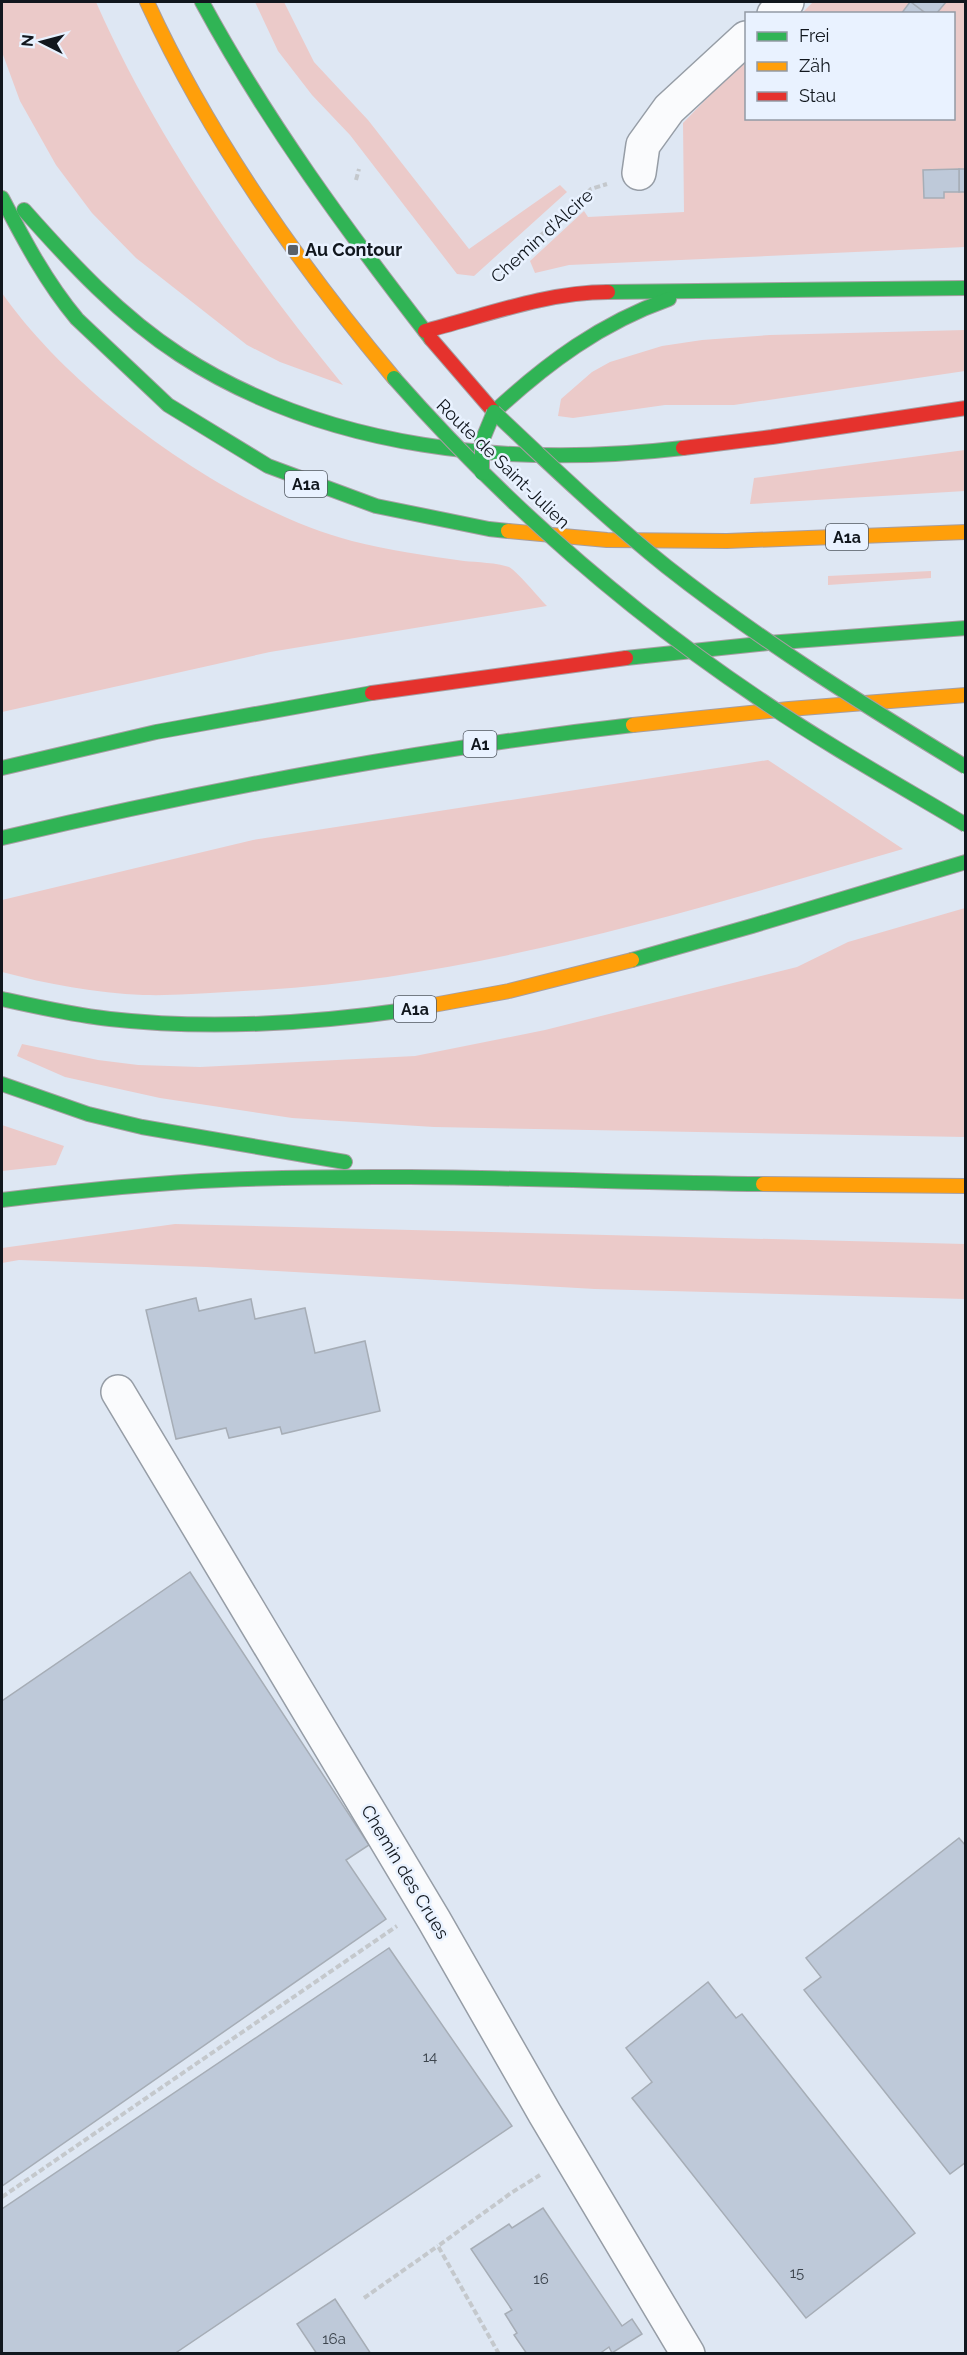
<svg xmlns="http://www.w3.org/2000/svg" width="967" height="2355" font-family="Raleway,sans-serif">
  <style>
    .green { fill: #ebcac9 }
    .building { fill: #bec9d9; stroke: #a6adb6; stroke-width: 1.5 }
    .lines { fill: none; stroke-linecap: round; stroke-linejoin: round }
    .street-casing { stroke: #969da6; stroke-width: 36 }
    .fast-casing { stroke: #a69ea2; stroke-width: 16 }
    .slow-casing { stroke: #a69ea2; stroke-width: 16 }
    .jam-casing { stroke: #a69ea2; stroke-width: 16 }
    .path { stroke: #c4c8cc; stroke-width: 4; stroke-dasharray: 6 3; stroke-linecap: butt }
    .street { stroke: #fafbfd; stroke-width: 33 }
    .fast { stroke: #30b455; stroke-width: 14 }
    .slow { stroke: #ff9f0a; stroke-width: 14 }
    .jam { stroke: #e5322d; stroke-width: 14 }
    .fast-bridge-casing { stroke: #a69ea2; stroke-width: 16; stroke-linecap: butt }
    .fast-bridge { stroke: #30b455; stroke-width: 14 }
    .poi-dot { fill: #596069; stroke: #e9f2ff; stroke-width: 2 }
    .labels { text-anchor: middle; stroke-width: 5; stroke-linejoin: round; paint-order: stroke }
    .number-label { font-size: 15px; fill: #3c444d }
    .shield { fill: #e9f2ff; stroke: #525962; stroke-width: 1.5 }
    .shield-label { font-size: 16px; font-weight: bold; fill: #11171e }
    .street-label { font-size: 18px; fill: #11171e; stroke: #e9f2ff }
    .poi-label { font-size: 18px; font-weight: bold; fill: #11171e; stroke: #e9f2ff; text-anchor: start }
  </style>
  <rect width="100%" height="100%" fill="#dee7f3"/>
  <!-- green -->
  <g class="green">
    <path d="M2 2H96C157 141 248 268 343 385L280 362 247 345 136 258 92 213 56 165 20 101 2 52Z"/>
    <path d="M255 2H284L314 62 368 120 469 249 560 185 567 192 474 276 457 274 350 135 312 95 278 51Z"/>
    <path d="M813 2H965V247L569 265 535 273 530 261 584 211 588 217 684 212 683 123 746 58V118H954V14L802 13Z"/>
    <path d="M2 293C74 396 230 509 352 541 388 550 427 556 464 561 476 562 498 563 509 567 517 571 539 598 547 606L270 652 2 712Z"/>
    <path d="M965 330V371L734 405H665L573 418 558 416 561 399 592 372 610 362 662 346 702 340 770 335Z"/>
    <path d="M965 450V491L750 504 754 478Z"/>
    <path d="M931 571V578L828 585V576Z"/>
    <path d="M768 760 903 849C693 910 483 976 263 990 223 992 183 996 143 995 96 993 47 984 2 972V900L253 840Z"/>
    <path d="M965 908V1137L434 1127 292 1118 160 1098 65 1077 17 1056 22 1044 98 1060 138 1065 200 1067 415 1056 545 1030 797 967 848 942Z"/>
    <path d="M2 1125 64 1146 56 1165 2 1171Z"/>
    <path d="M175 1224 965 1244V1299L595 1289 206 1267 19 1260 2 1263V1248Z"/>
  </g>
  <!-- building -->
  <g class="building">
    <path d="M910 2H911L927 14H901Z"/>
    <path d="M911 2H946L936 14H927Z"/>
    <rect x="959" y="169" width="7" height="23"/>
    <path d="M959 169V192H944V198H924L923 170Z"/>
    <path d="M196 1298 199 1311 251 1299 255 1319 305 1308 315 1353 365 1341 380 1411 282 1434 280 1427 229 1438 226 1428 176 1439 146 1310Z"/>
    <path d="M190 1572 369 1845 346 1860 386 1919 2 2186V1701Z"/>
    <path d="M959 1838 966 1846V2162L950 2174 804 1990 821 1977 806 1958Z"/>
    <path d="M389 1948 512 2126 174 2354H2V2209Z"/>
    <path d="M708 1982 736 2018 742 2014 915 2233 806 2318 632 2098 652 2082 626 2048Z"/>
    <path d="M543 2208 622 2326 632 2319 642 2334 612 2353 609 2347 599 2354H527L514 2335 517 2333 505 2314 512 2310 471 2249 509 2224 512 2228Z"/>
    <path d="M335 2299 371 2354H317L297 2324Z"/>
  </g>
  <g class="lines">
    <defs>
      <g id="street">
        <path d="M774 14 787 2"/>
        <path d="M639 173 643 145 669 109 746 38"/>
        <path d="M118 1392 434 1920 545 2114 688 2354"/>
      </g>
      <g id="fast">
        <path d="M202 2C267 122 347 231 431 339"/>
        <path d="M2 198C24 240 46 282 77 319L168 405 268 466 376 506 489 529 508 531"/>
        <path d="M24 210C71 263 120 316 180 355 327 450 512 468 683 448"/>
        <path d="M608 292 966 288"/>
        <path d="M494 412C547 363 601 323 669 299"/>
        <path d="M626 658 768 643 966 628"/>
        <path d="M2 768 156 732 372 693"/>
        <path d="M2 838C210 789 420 749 633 725"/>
        <path d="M632 960 752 926 966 862"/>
        <path d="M2 999C38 1007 73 1015 110 1019 208 1030 308 1024 406 1010"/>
        <path d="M2 1084 88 1114 142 1127 345 1162"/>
        <path d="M2 1200C76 1191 149 1183 223 1180 403 1172 583 1182 763 1184"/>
      </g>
      <g id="slow">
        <path d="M147 2C210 139 298 263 394 378"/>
        <path d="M508 531 607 540 727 541 966 532"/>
        <path d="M633 725 789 709 966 695"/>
        <path d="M406 1010 509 991 632 960"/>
        <path d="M763 1184 966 1186"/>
      </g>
      <g id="jam">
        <path d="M425 331C484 316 546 292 608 292"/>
        <path d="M431 339 494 412"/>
        <path d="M683 448 772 437 966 408"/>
        <path d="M372 693 626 658"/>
      </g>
    </defs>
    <!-- street casing -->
    <use href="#street" class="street-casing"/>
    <!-- fast casing -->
    <use href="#fast" class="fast-casing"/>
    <!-- slow casing -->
    <use href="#slow" class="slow-casing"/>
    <!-- jam casing -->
    <use href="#jam" class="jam-casing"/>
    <!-- path -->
    <g class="path">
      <path d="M356 180 359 169"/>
      <path d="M501 272 591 189 607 184"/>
      <path d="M2 2197 397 1926"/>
      <path d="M364 2298 438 2246"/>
      <path d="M499 2354 438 2246 511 2193 540 2175"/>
    </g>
    <!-- street -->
    <use href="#street" class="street"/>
    <!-- fast -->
    <use href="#fast" class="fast"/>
    <!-- slow -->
    <use href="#slow" class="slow"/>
    <!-- jam -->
    <use href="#jam" class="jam"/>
    <defs>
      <g id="fast-bridge">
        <path d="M394 378C502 501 625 609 761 700 827 745 897 784 966 825"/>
        <path d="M494 412C550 465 607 519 667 567 761 641 864 705 966 767"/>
        <path d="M482 473V441L494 412"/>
      </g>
    </defs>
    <!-- fast-bridge casing -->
    <use href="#fast-bridge" class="fast-bridge-casing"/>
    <!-- fast-bridge -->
    <use href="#fast-bridge" class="fast-bridge"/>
  </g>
  <!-- markers -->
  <rect class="poi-dot" x="287" y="244" width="12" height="12" rx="3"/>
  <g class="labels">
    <!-- number labels -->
    <g class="number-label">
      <text x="430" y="2062">14</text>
      <text x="797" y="2278">15</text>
      <text x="541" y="2284">16</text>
      <text x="334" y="2344">16a</text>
    </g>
    <!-- shield labels -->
    <g class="shield">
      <rect x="285" y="471" width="42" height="26" rx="4.5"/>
      <rect x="826" y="524" width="42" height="26" rx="4.5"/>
      <rect x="463.5" y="731" width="33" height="26" rx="4.5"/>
      <rect x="394" y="996" width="42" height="26" rx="4.5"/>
    </g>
    <g class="shield-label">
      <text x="306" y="490">A1a</text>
      <text x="847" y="543">A1a</text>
      <text x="480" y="750">A1</text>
      <text x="415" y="1015">A1a</text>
    </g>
    <!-- street labels -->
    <g class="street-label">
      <text transform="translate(542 236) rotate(-42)" y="6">Chemin d'Alcire</text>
      <text transform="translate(503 464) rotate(44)" y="6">Route de Saint-Julien</text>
      <text transform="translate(405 1872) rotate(59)" y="6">Chemin des Crues</text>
    </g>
    <!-- poi labels -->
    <g class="poi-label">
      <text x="305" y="256">Au Contour</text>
    </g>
  </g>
  <!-- border -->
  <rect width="967" height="2355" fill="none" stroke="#11171e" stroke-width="6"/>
  <!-- legend -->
  <rect x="745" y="12" width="210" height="108" fill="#e9f2ff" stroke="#939aa5" stroke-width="1.5"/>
  <rect x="757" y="32" width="30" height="9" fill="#30b455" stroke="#939aa5" stroke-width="1.5"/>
  <text x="799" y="42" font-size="18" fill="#11171e">Frei</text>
  <rect x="757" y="62" width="30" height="9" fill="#ff9f0a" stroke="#939aa5" stroke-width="1.5"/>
  <text x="799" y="72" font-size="18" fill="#11171e">Zäh</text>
  <rect x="757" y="92" width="30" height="9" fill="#e5322d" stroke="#939aa5" stroke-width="1.5"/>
  <text x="799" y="102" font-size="18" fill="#11171e">Stau</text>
  <!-- north arrow -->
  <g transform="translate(42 42) rotate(276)" stroke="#e9f2ff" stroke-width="4.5" paint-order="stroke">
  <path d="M0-4.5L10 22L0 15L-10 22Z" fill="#11171e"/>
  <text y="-9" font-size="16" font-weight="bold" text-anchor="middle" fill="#11171e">N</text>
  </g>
</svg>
